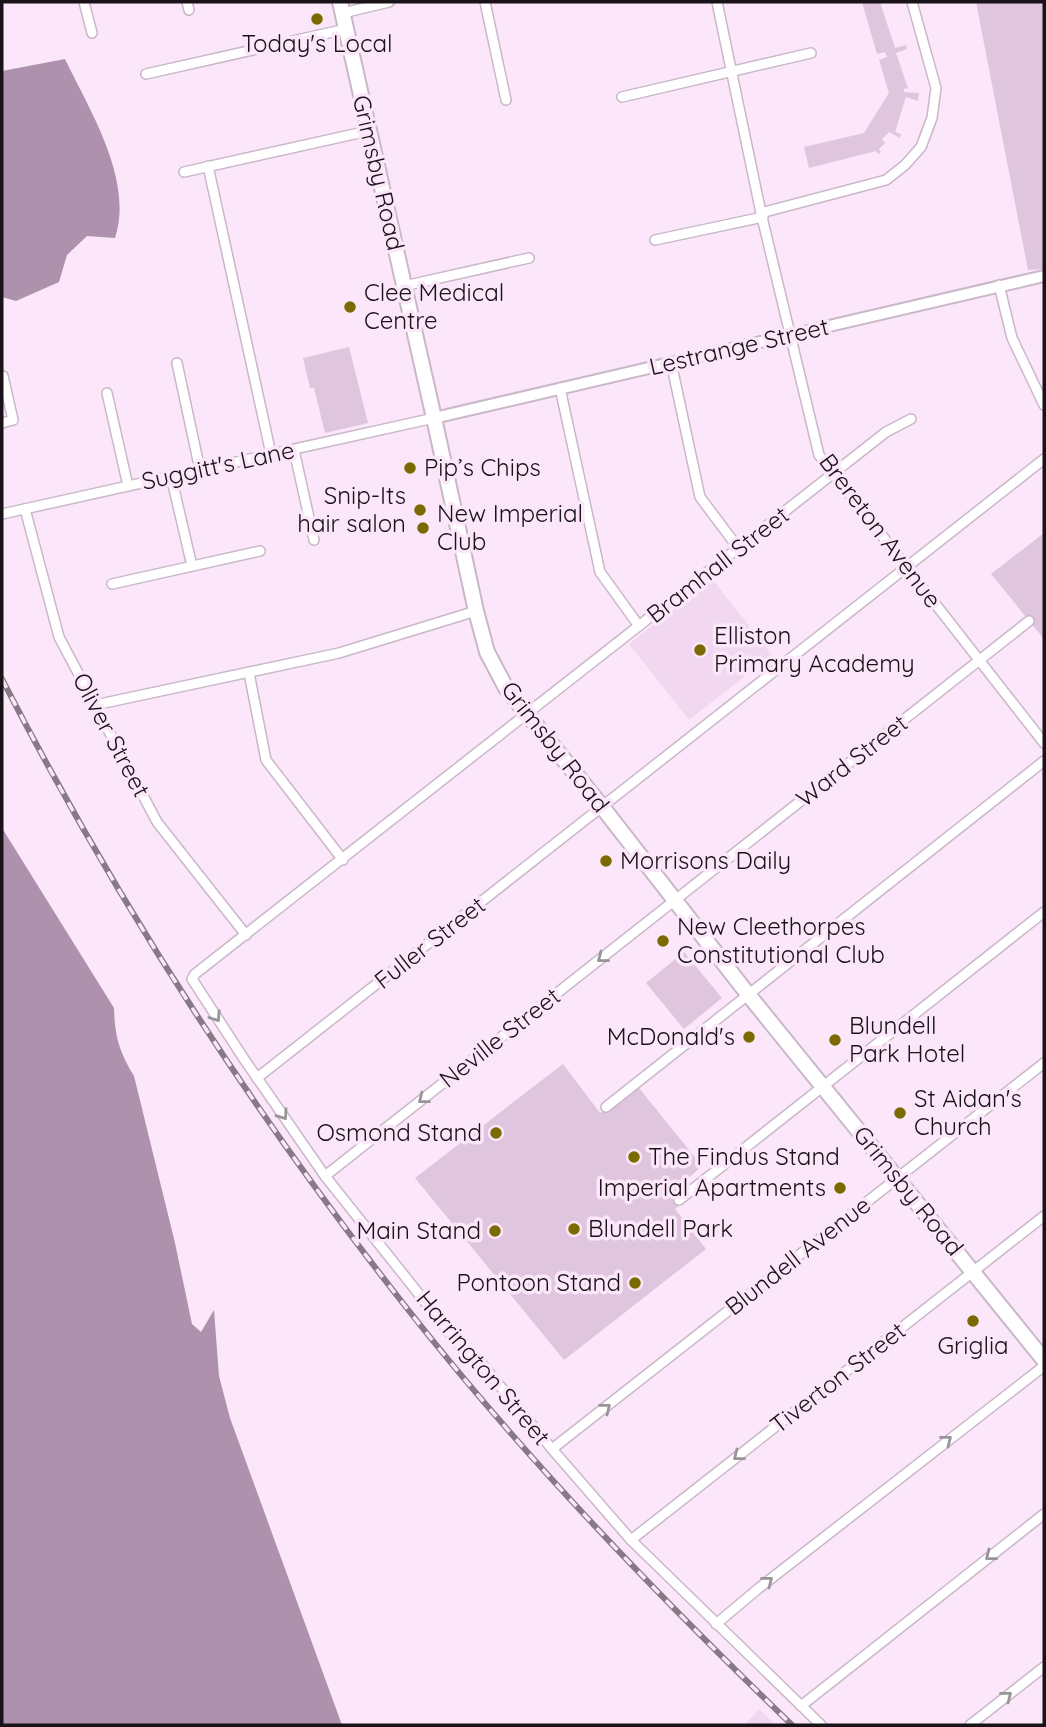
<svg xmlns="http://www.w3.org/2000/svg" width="1046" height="1727" font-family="Quicksand,sans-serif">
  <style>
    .built { fill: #f1d8f0 }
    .green { fill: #dfc5dd }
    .water { fill: #ae92ad }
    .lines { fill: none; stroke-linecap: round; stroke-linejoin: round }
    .minor-casing { stroke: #cab7c9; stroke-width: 12 }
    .tertiary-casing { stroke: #cab7c9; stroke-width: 14 }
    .primary-casing { stroke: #cab7c9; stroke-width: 18 }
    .minor { stroke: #fff; stroke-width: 9 }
    .tertiary { stroke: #fff; stroke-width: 10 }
    .primary { stroke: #fff; stroke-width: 14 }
    .rail-casing { stroke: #877a86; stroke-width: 6 }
    .rail { stroke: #fbe7f9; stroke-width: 3.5; stroke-dasharray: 10; stroke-linecap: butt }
    .oneway { stroke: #989598 }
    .poi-dot { fill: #7b6a02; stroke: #fbe7f9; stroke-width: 2.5 }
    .labels { text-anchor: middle; stroke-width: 7; stroke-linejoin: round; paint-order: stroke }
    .poi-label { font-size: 24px; fill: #191319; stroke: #fbe7f9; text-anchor: start }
    .street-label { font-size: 24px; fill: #191319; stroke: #fbe7f9 }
  </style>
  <rect width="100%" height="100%" fill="#fbe7f9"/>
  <!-- built -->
  <g class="built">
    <path d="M712 579 772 655 689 720 629 644Z"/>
    <path d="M759 1709 776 1725H744Z"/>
  </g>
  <!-- green -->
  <g class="green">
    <path d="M862 2H880L895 48 906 45 907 49 896 53 908 88 904 89V92L919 93 918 101 906 97 895 132 901 134 900 138 889 132 882 139 885 143 879 149 881 152 878 154 876 151 809 168 804 147 864 133 889 93 879 60 887 57 885 52 877 54Z"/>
    <path d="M976 2H1044V269L1028 270Z"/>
    <path d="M349 347 368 423 325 433 314 388H310L303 358Z"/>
    <path d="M1044 533V639L991 574Z"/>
    <path d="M684 952 722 998 684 1029 646 983Z"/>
    <path d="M563 1064 600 1113 639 1088 702 1166 683 1183 693 1196 675 1209 706 1249 564 1360 415 1178Z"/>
  </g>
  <!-- water -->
  <g class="water">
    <path d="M65 59C90 111 134 180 115 238L87 236 67 255 59 282 16 301 2 297V71Z"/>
    <path d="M2 828 114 1008C115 1037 119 1051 134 1076L175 1243 192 1324 201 1332 214 1310 219 1376 230 1418 342 1725H2Z"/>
  </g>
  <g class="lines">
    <defs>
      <g id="minor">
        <path d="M84 2 92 33"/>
        <path d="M187 2 189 10"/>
        <path d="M485 2 506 100"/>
        <path d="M717 2 761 213 819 455 1044 743"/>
        <path d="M343 13 389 2"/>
        <path d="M146 74 346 29"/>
        <path d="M622 97 811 53"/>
        <path d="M208 166 271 454"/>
        <path d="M184 172 368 131"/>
        <path d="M761 213 886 180 905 165 921 147 932 118 936 88 912 2"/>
        <path d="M655 240 763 217"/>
        <path d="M999 285 1012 338 1044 405"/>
        <path d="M404 286 529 258"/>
        <path d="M671 362 700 497 739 549"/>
        <path d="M177 363 200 470"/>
        <path d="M560 388 600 572 639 626"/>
        <path d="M107 393 128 486"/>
        <path d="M2 423 13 420 3 376"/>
        <path d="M294 450 314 540"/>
        <path d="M171 476 192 566"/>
        <path d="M25 509 59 637 157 822 246 935"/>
        <path d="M2 514 434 418"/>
        <path d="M112 584 260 551"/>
        <path d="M249 673 266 760 343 860"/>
        <path d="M95 705 339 653 476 611"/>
        <path d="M257 1078 1044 459"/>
        <path d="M606 1107 1044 761"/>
        <path d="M325 1176 1029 621"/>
        <path d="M679 1200 1044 912"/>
        <path d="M552 1449 1044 1063"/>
        <path d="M631 1540 1044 1216"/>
        <path d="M716 1624 759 1588 1044 1366"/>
        <path d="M801 1706 1044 1514"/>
        <path d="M821 1725 631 1540 552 1449 477 1358 465 1352 325 1176 244 1059 192 979 195 974 886 432 911 419"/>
        <path d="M970 1725 1044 1667"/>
      </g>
      <path id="tertiary" d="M434 418 1044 276"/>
      <path id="primary" d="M340 2 434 418 476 611 487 652 506 688 603 808 747 993 1044 1360"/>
    </defs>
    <!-- minor casing -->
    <use href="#minor" class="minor-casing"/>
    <!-- tertiary casing -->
    <use href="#tertiary" class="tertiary-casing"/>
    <!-- primary casing -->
    <use href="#primary" class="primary-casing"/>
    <!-- minor -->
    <use href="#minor" class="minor"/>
    <!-- tertiary -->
    <use href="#tertiary" class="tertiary"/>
    <!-- primary -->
    <use href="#primary" class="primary"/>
    <defs>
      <path id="rail" d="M2 679C115 899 249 1107 402 1302 520 1453 654 1592 792 1725"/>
    </defs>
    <!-- rail casing -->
    <use href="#rail" class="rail-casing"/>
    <!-- rail -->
    <use href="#rail" class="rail"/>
  </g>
  <!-- one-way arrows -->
  <defs><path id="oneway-chevron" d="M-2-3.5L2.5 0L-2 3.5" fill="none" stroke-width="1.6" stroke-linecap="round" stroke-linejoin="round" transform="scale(1.75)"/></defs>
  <g class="oneway">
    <use href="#oneway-chevron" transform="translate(602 958) rotate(142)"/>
    <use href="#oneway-chevron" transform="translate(216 1017) rotate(56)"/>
    <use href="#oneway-chevron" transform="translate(423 1099) rotate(142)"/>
    <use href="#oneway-chevron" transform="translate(283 1115) rotate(55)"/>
    <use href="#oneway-chevron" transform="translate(606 1408) rotate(-38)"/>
    <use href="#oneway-chevron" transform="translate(947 1440) rotate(-38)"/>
    <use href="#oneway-chevron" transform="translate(738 1456) rotate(142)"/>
    <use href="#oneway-chevron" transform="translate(990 1556) rotate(142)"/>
    <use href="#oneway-chevron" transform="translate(768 1581) rotate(-38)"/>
    <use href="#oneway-chevron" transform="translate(1007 1696) rotate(-38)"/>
  </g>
  <!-- markers -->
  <g class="poi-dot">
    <circle cx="317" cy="19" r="7"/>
    <circle cx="350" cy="307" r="7"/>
    <circle cx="410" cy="468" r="7"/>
    <circle cx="420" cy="510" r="7"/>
    <circle cx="423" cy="528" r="7"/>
    <circle cx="700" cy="650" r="7"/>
    <circle cx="606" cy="861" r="7"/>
    <circle cx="663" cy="941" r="7"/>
    <circle cx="749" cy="1037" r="7"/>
    <circle cx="835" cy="1040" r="7"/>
    <circle cx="900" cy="1113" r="7"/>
    <circle cx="496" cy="1133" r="7"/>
    <circle cx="634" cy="1157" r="7"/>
    <circle cx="840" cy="1188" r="7"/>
    <circle cx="574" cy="1229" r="7"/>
    <circle cx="495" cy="1231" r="7"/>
    <circle cx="635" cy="1283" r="7"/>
    <circle cx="973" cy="1321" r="7"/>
  </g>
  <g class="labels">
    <!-- poi labels -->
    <g class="poi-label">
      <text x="317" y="52" text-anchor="middle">Today's Local</text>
      <text x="364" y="301">Clee Medical<tspan x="364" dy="28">Centre</tspan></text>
      <text x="424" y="476">Pip’s Chips</text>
      <text x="406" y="504" text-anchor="end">Snip-Its<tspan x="406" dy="28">hair salon</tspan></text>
      <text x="437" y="522">New Imperial<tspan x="437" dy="28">Club</tspan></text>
      <text x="714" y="644">Elliston<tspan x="714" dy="28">Primary Academy</tspan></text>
      <text x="620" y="869">Morrisons Daily</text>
      <text x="677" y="935">New Cleethorpes<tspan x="677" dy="28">Constitutional Club</tspan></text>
      <text x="849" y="1034">Blundell<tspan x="849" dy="28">Park Hotel</tspan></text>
      <text x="735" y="1045" text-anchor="end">McDonald's</text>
      <text x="914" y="1107">St Aidan's<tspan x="914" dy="28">Church</tspan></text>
      <text x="482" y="1141" text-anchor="end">Osmond Stand</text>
      <text x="648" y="1165">The Findus Stand</text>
      <text x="826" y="1196" text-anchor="end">Imperial Apartments</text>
      <text x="588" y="1237">Blundell Park</text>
      <text x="481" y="1239" text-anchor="end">Main Stand</text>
      <text x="621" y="1291" text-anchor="end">Pontoon Stand</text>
      <text x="973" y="1354" text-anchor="middle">Griglia</text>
    </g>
    <!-- street labels -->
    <g class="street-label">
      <text transform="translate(378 173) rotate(77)" y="8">Grimsby Road</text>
      <text transform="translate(739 347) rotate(-13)" y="8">Lestrange Street</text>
      <text transform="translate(218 466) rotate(-12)" y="8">Suggitt's Lane</text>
      <text transform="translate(880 531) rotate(53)" y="8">Brereton Avenue</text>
      <text transform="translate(718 565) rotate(-38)" y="8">Bramhall Street</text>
      <text transform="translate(111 735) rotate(62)" y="8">Oliver Street</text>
      <text transform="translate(555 747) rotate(52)" y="8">Grimsby Road</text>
      <text transform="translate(852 761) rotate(-38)" y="8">Ward Street</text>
      <text transform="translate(430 943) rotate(-38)" y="8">Fuller Street</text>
      <text transform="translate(500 1038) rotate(-38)" y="8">Neville Street</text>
      <text transform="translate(908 1191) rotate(51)" y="8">Grimsby Road</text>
      <text transform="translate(798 1256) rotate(-38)" y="8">Blundell Avenue</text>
      <text transform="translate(483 1368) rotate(50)" y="8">Harrington Street</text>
      <text transform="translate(838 1378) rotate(-38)" y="8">Tiverton Street</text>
    </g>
  </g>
  <!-- border -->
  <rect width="1046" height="1727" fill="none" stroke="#191319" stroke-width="7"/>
</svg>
